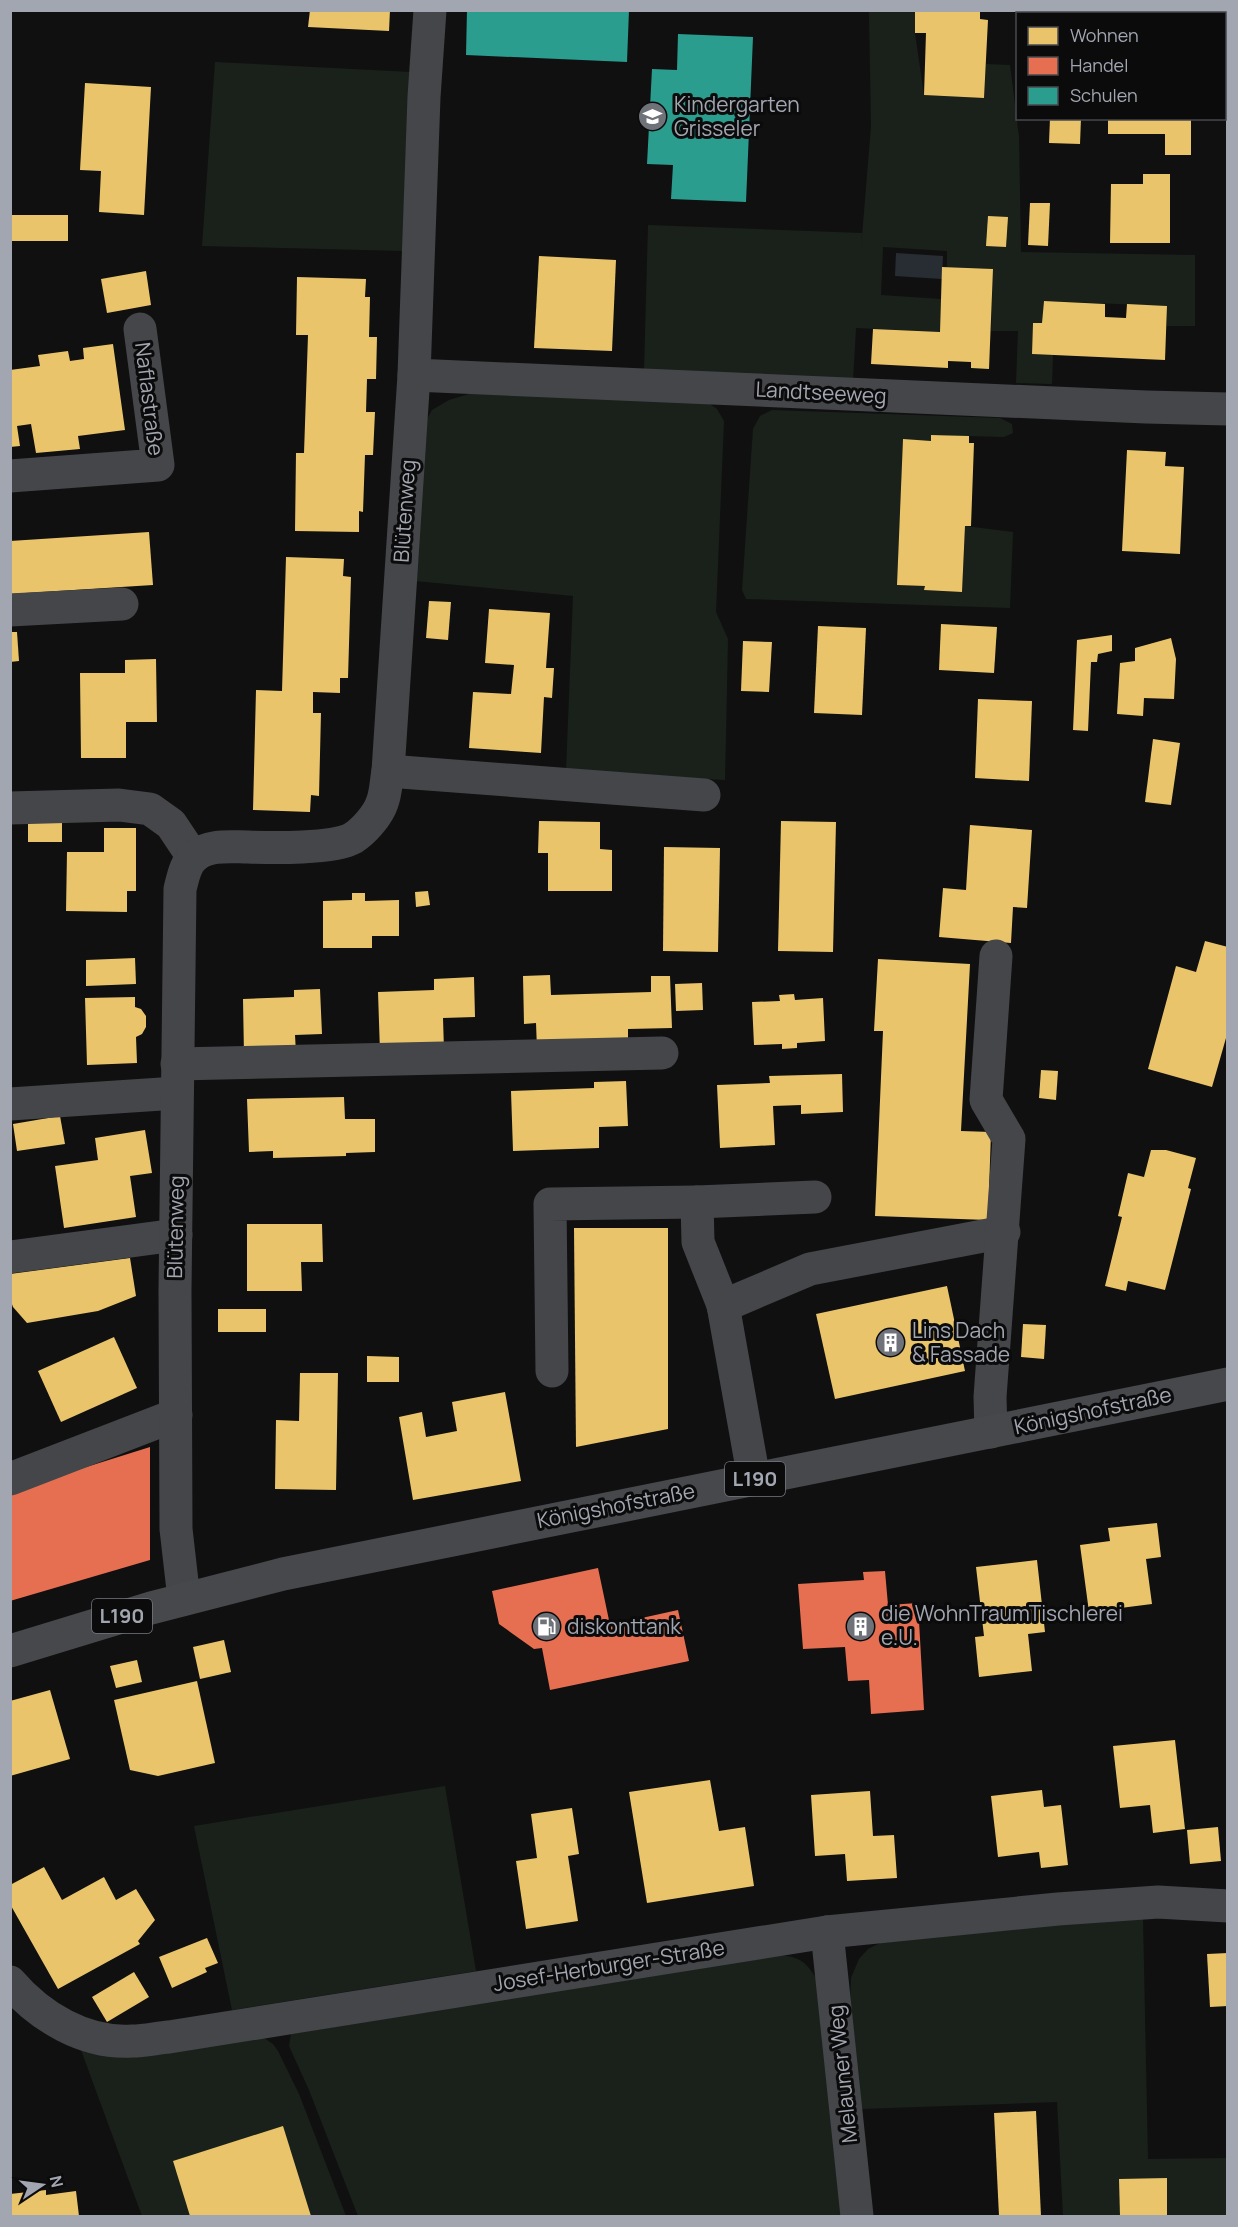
<svg xmlns="http://www.w3.org/2000/svg" width="1238" height="2227" font-family="Manrope,sans-serif">
  <style>
    .green { fill: #1a211b }
    .water { fill: #272d33 }
    .homes { fill: #e9c46a }
    .shops { fill: #e76f51 }
    .schools { fill: #2a9d8f }
    .lines { fill: none; stroke-linecap: round; stroke-linejoin: round }
    .minor { stroke: #454649; stroke-width: 33 }
    .major { stroke: #47484b; stroke-width: 33 }
    .labels { text-anchor: middle; stroke-width: 6; stroke-linejoin: round; paint-order: stroke }
    .shield { fill: #0b0b0c; stroke: #757880; stroke-width: 1.5 }
    .shield-label { font-size: 20px; font-weight: bold; fill: #a2a6b1 }
    .poi-label { font-size: 21px; fill: #a2a6b1; stroke: #0b0b0c; text-anchor: start }
    .street-label { font-size: 21px; fill: #a2a6b1; stroke: #0b0b0c }
  </style>
  <rect width="100%" height="100%" fill="#101011"/>
  <!-- green -->
  <g class="green">
    <path d="M869 11H915V33L924 95 984 98 986 64 1010 65 1019 137 1021 252 1195 255V326H1167V306L1044 301 1042 323H1033L1032 354 1053 355 1052 384 1016 383 1018 331H991L993 269 947 267V251L883 247 881 295 941 299 940 332 856 328 853 380 644 372 648 225 862 233 861 249 871 126Z"/>
    <path d="M215 62 411 72 404 251 202 246Z"/>
    <path d="M472 393 706 401 717 409 724 421 716 612 728 639 725 780 566 772 573 596 415 581 420 432 432 410 449 400Z"/>
    <path d="M772 410 1000 418 1012 424 1013 433 1004 437 931 435V441L903 440 897 585 925 586V590L962 592 965 526 1013 532 1010 608 746 599 742 590 753 429 760 416Z"/>
    <path d="M445 1786 476 1971 232 2010 194 1826Z"/>
    <path d="M1143 1919 1148 2159 1227 2158V2216H1063L1057 2102 860 2109 850 2004 851 1978 859 1959 868 1949 882 1942 1026 1926Z"/>
    <path d="M777 1955C800 1956 806 1962 818 1981L843 2216H358L309 2090 289 2046 291 2034Z"/>
    <path d="M264 2038 273 2044 278 2051 299 2094 346 2216H142L81 2050Z"/>
  </g>
  <!-- water -->
  <path class="water" d="M896 253 943 256 942 279 895 276Z"/>
  <!-- homes -->
  <g class="homes">
    <path d="M310 10H390L389 31 308 27Z"/>
    <path d="M915 10H980V19L988 20 984 98 924 95 926 33H915Z"/>
    <rect x="1093" y="10" width="90" height="4"/>
    <path d="M85 83 151 87 144 215 99 212 101 171 80 170Z"/>
    <path d="M1050 118H1081L1080 144 1049 143Z"/>
    <path d="M1108 118H1191V155H1165V134H1108Z"/>
    <path d="M1143 174H1170V243H1110L1111 184H1143Z"/>
    <path d="M1030 203H1050L1048 246 1028 245Z"/>
    <rect x="10" y="215" width="58" height="26"/>
    <path d="M988 216 1008 217 1006 247 986 246Z"/>
    <path d="M539 256 616 260 612 351 534 348Z"/>
    <path d="M942 267 993 269 989 369 971 368V362L948 361V368L871 364 873 329 940 332Z"/>
    <path d="M146 271 151 305 107 313 101 279Z"/>
    <path d="M297 277 366 279 365 297H370L369 337H377L376 379H367L366 412H375L373 455H365L363 512 359 511V532L295 531 296 453H304L308 335H296Z"/>
    <path d="M1044 301 1105 304V317L1126 318 1127 304 1167 306 1165 360 1032 354 1033 323H1042Z"/>
    <path d="M113 344 125 430 78 436 80 449 36 453 31 424 17 426 20 446 10 447V370L40 366 38 355 68 351 70 361 84 359 83 348Z"/>
    <path d="M931 435 969 436V443H974L971 526H965L962 592 924 590 925 586 897 585 903 439 931 441Z"/>
    <path d="M1127 450 1166 452 1165 466 1184 467 1180 554 1122 551Z"/>
    <path d="M149 532 153 585 10 594V541Z"/>
    <path d="M286 557 344 559 343 576 351 577 348 678H340V693L313 692V713H321L319 796 311 795 310 812 253 810 256 690 282 691Z"/>
    <path d="M429 601 451 602 448 640 426 638Z"/>
    <path d="M489 609 550 613 546 668H554L552 698 544 697 541 753 469 748 473 692 511 694 514 665 485 663Z"/>
    <path d="M941 624 997 627 994 673 939 670Z"/>
    <path d="M818 626 866 628 862 715 814 713Z"/>
    <path d="M10 632H17L19 661 10 662Z"/>
    <path d="M1112 635V651L1098 654 1097 662H1091L1088 731 1073 730 1077 640Z"/>
    <path d="M1171 638 1176 659 1174 699 1144 698 1143 716 1117 714 1120 663 1135 661V648Z"/>
    <path d="M743 641 772 642 769 692 741 691Z"/>
    <path d="M156 659 157 722H126V758H81L80 673H125V660Z"/>
    <path d="M978 699 1032 701 1029 781 975 778Z"/>
    <path d="M1153 739 1180 743 1171 805 1145 802Z"/>
    <rect x="28" y="818" width="34" height="24"/>
    <path d="M539 821 600 822V849L612 850V891H548V853H538Z"/>
    <path d="M781 821 836 822 833 952 778 951Z"/>
    <path d="M970 825 1032 830 1027 908 1013 907 1011 943 939 937 943 888 966 890Z"/>
    <path d="M104 828H136V891H127V912L66 911 67 852H104Z"/>
    <path d="M664 847 720 848 718 952 663 951Z"/>
    <path d="M428 891 430 905 416 907 415 892Z"/>
    <path d="M352 893H365V901L399 900V936H372V948H323V901L352 900Z"/>
    <path d="M1205 941 1228 947V1031L1212 1087 1148 1069 1176 966 1196 972Z"/>
    <path d="M135 958 136 984 86 986V960Z"/>
    <path d="M878 959 970 964 961 1131 991 1132 988 1220 875 1216 883 1031H874Z"/>
    <path d="M550 975 551 995 651 992V976H670L672 1028 628 1029V1046L537 1049 536 1023 524 1024 523 976Z"/>
    <path d="M474 977 475 1017 443 1018 444 1050 380 1052 378 992 434 990V979Z"/>
    <path d="M702 983 703 1010 676 1011 675 984Z"/>
    <path d="M320 989 322 1034 295 1035 296 1053 244 1055 243 999 294 997V990Z"/>
    <path d="M794 994 795 1000 823 998 825 1041 797 1043V1048L782 1049V1044L754 1045 752 1002 780 1001 779 995Z"/>
    <path d="M135 997V1007L141 1009 146 1016V1027L142 1034 136 1037 137 1063 87 1065 85 998Z"/>
    <path d="M1041 1070 1058 1071 1056 1100 1039 1098Z"/>
    <path d="M842 1074 843 1112 801 1114V1105L773 1106 775 1145 720 1148 717 1085 770 1083 769 1076Z"/>
    <path d="M626 1081 628 1126 599 1127V1148L513 1151 511 1091 594 1088V1082Z"/>
    <path d="M344 1097 345 1119H375V1152L346 1153V1156L273 1158V1151L249 1152 247 1099Z"/>
    <path d="M60 1116 65 1144 17 1151 13 1124Z"/>
    <path d="M145 1130 152 1173 130 1176 136 1217 64 1228 55 1166 98 1160 95 1138Z"/>
    <path d="M1151 1150H1166L1196 1158 1188 1188 1191 1189 1165 1290 1128 1281 1126 1291 1105 1286 1122 1217 1118 1216 1128 1173 1144 1177Z"/>
    <path d="M247 1224H322L323 1262H301L302 1291H247Z"/>
    <path d="M574 1228H668V1429L576 1447Z"/>
    <path d="M130 1258 136 1296 98 1311 27 1323 13 1307 10 1299V1274Z"/>
    <path d="M947 1286 965 1371 835 1399 816 1314Z"/>
    <rect x="218" y="1309" width="48" height="23"/>
    <path d="M1023 1324 1046 1325 1044 1359 1021 1357Z"/>
    <path d="M114 1337 137 1388 61 1422 38 1371Z"/>
    <path d="M367 1356 399 1357V1382H367Z"/>
    <path d="M300 1373H338L336 1490 275 1489 276 1420 299 1421Z"/>
    <path d="M505 1392 521 1481 413 1500 399 1417 422 1412 426 1437 457 1431 452 1402Z"/>
    <path d="M1157 1523 1161 1557 1146 1559 1152 1604 1089 1612 1080 1545 1110 1541 1108 1528Z"/>
    <path d="M1037 1560 1045 1632 1028 1634 1032 1671 979 1677 975 1637 984 1636 976 1567Z"/>
    <path d="M224 1640 231 1672 200 1679 193 1647Z"/>
    <path d="M137 1660 142 1682 116 1688 110 1666Z"/>
    <path d="M197 1681 215 1763 158 1776 130 1770 114 1700Z"/>
    <path d="M50 1690 70 1759 10 1776V1701Z"/>
    <path d="M1175 1740 1185 1829 1153 1833 1150 1805 1120 1808 1113 1746Z"/>
    <path d="M710 1780 719 1831 745 1827 754 1886 647 1903 629 1792Z"/>
    <path d="M1042 1790 1044 1807 1061 1805 1068 1865 1041 1868 1039 1852 998 1857 991 1796Z"/>
    <path d="M870 1791 873 1836 894 1835 897 1878 847 1881 845 1854 815 1856 811 1795Z"/>
    <path d="M572 1808 579 1854 568 1856 578 1921 526 1929 516 1861 537 1858 531 1814Z"/>
    <path d="M1218 1827 1221 1861 1190 1864 1187 1830Z"/>
    <path d="M44 1867 62 1900 104 1877 116 1900 136 1889 155 1920 138 1941 140 1944 58 1989 10 1904V1885Z"/>
    <path d="M207 1938 218 1963 205 1968 207 1972 172 1988 159 1957Z"/>
    <path d="M1228 1953V2006L1210 2007 1207 1954Z"/>
    <path d="M134 1972 149 1997 107 2022 92 1997Z"/>
    <path d="M1036 2111 1041 2216H999L994 2113Z"/>
    <path d="M283 2126 311 2216H190L173 2161Z"/>
    <path d="M1167 2178V2216H1120L1119 2179Z"/>
    <path d="M46 2190V2195L76 2191 79 2216H10V2194Z"/>
  </g>
  <!-- shops -->
  <g class="shops">
    <path d="M150 1447V1560L10 1601V1491Z"/>
    <path d="M598 1568 610 1625 678 1610 689 1661 550 1690 542 1648 534 1649 499 1624 492 1591Z"/>
    <path d="M885 1571 888 1605 918 1603 924 1710 871 1714 869 1680 848 1681 845 1647 803 1649 798 1584 864 1580 863 1572Z"/>
  </g>
  <!-- schools -->
  <g class="schools">
    <path d="M467 10H629L627 62 466 55Z"/>
    <path d="M678 34 753 37 746 202 671 199 673 165 647 164 652 69 677 70Z"/>
  </g>
  <g class="lines">
    <!-- minor -->
    <g class="minor">
      <path d="M414 375 1146 407 1228 409"/>
      <path d="M10 476 158 465 140 329"/>
      <path d="M10 610 122 604"/>
      <path d="M388 771 704 795"/>
      <path d="M10 808 119 805 150 809 171 824 193 857"/>
      <path d="M177 1064 662 1053"/>
      <path d="M10 1104 177 1093"/>
      <path d="M697 1202 815 1197"/>
      <path d="M10 1257 176 1235"/>
      <path d="M723 1306 810 1269 1004 1232"/>
      <path d="M552 1371 550 1204 697 1202 698 1242 723 1305 754 1479"/>
      <path d="M991 1432 990 1397 1009 1139 986 1100 996 956"/>
      <path d="M10 1479 176 1415"/>
      <path d="M184 1599 176 1529 175 1290 180 889C183 878 185 863 195 856 209 844 231 847 248 847 272 848 334 849 353 838 364 831 378 815 382 803 386 793 386 781 388 771L414 375 424 97 430 10"/>
      <path d="M827 1932 857 2216"/>
      <path d="M10 1982C40 2017 85 2044 132 2041 144 2041 157 2038 169 2037L827 1932 1058 1909 1158 1902 1228 1906"/>
    </g>
    <!-- major -->
    <path class="major" d="M10 1651 151 1608 283 1574 1228 1384"/>
  </g>
  <!-- icons -->
  <defs>
    <symbol id="school-disc" viewBox="-11 -11 22 22"><circle r="9.5" fill="#6f7279" stroke="#0b0b0c"/><path d="M0-5L7-2L0 1L-7-2ZM-4 1L0 2.5L4 1V4Q0 6-4 4Z" fill="#fff"/></symbol>
    <symbol id="building-disc" viewBox="-11 -11 22 22"><circle r="9.5" fill="#6f7279" stroke="#0b0b0c"/><path d="M-4-6H4V6H1V3H-1V6H-4ZM-2.5-4.3h1.7v1.8h-1.7ZM.8-4.3h1.7v1.8H.8ZM-2.5-1h1.7V.8h-1.7ZM.8-1h1.7V.8H.8Z" fill="#fff"/></symbol>
    <symbol id="fuel-disc" viewBox="-11 -11 22 22"><circle r="9.5" fill="#6f7279" stroke="#0b0b0c"/><path d="M-5.5-6h7V0h2V4h1.3V-2.5L3-4.5l.8-.8L6-3V5H2.5V1h-1V6h-7ZM-4.2-4.7v3.2H.2V-4.7Z" fill="#fff"/></symbol>
  </defs>
  <g fill-rule="evenodd">
    <use href="#school-disc" x="636" y="100" width="33" height="33"/>
    <use href="#building-disc" x="874" y="1326" width="33" height="33"/>
    <use href="#building-disc" x="844" y="1610" width="33" height="33"/>
    <use href="#fuel-disc" x="530" y="1610" width="33" height="33"/>
  </g>
  <g class="labels">
    <!-- shield labels -->
    <g class="shield">
      <rect x="725" y="1462" width="60" height="34" rx="4.5"/>
      <rect x="92" y="1599" width="60" height="34" rx="4.5"/>
    </g>
    <g class="shield-label">
      <text x="755" y="1486">L190</text>
      <text x="122" y="1623">L190</text>
    </g>
    <!-- poi labels -->
    <g class="poi-label">
      <text x="674" y="112">Kindergarten<tspan x="674" dy="24">Grisseler</tspan></text>
      <text x="912" y="1338">Lins Dach<tspan x="912" dy="24">&amp; Fassade</tspan></text>
      <text x="881" y="1621">die WohnTraumTischlerei<tspan x="881" dy="24">e.U.</tspan></text>
      <text x="567" y="1634">diskonttank</text>
    </g>
    <!-- street labels -->
    <g class="street-label">
      <text transform="translate(821 393) rotate(3)" y="7">Landtseeweg</text>
      <text transform="translate(149 399) rotate(83)" y="7">Naflastraße</text>
      <text transform="translate(405 511) rotate(-86)" y="7">Blütenweg</text>
      <text transform="translate(176 1227) rotate(-89)" y="7">Blütenweg</text>
      <text transform="translate(1093 1411) rotate(-12)" y="7">Königshofstraße</text>
      <text transform="translate(616 1506) rotate(-11)" y="7">Königshofstraße</text>
      <text transform="translate(609 1966) rotate(-9)" y="7">Josef-Herburger-Straße</text>
      <text transform="translate(843 2074) rotate(-96)" y="7">Melauner Weg</text>
    </g>
  </g>
  <!-- border -->
  <rect width="1238" height="2227" fill="none" stroke="#a2a6b1" stroke-width="24"/>
  <!-- legend -->
  <rect x="1016" y="12" width="210" height="108" fill="#0b0b0c" stroke="#47494e" stroke-width="1.5"/>
  <rect x="1028" y="27" width="30" height="18" fill="#e9c46a" stroke="#47494e" stroke-width="1.5"/>
  <text x="1070" y="42" font-size="18" fill="#a2a6b1">Wohnen</text>
  <rect x="1028" y="57" width="30" height="18" fill="#e76f51" stroke="#47494e" stroke-width="1.5"/>
  <text x="1070" y="72" font-size="18" fill="#a2a6b1">Handel</text>
  <rect x="1028" y="87" width="30" height="18" fill="#2a9d8f" stroke="#47494e" stroke-width="1.5"/>
  <text x="1070" y="102" font-size="18" fill="#a2a6b1">Schulen</text>
  <!-- north arrow -->
  <g transform="translate(42 2185) rotate(77)" stroke="#0b0b0c" stroke-width="4.5" paint-order="stroke">
  <path d="M0-4.5L10 22L0 15L-10 22Z" fill="#a2a6b1"/>
  <text y="-9" font-size="16" font-weight="bold" text-anchor="middle" fill="#a2a6b1">N</text>
  </g>
</svg>
